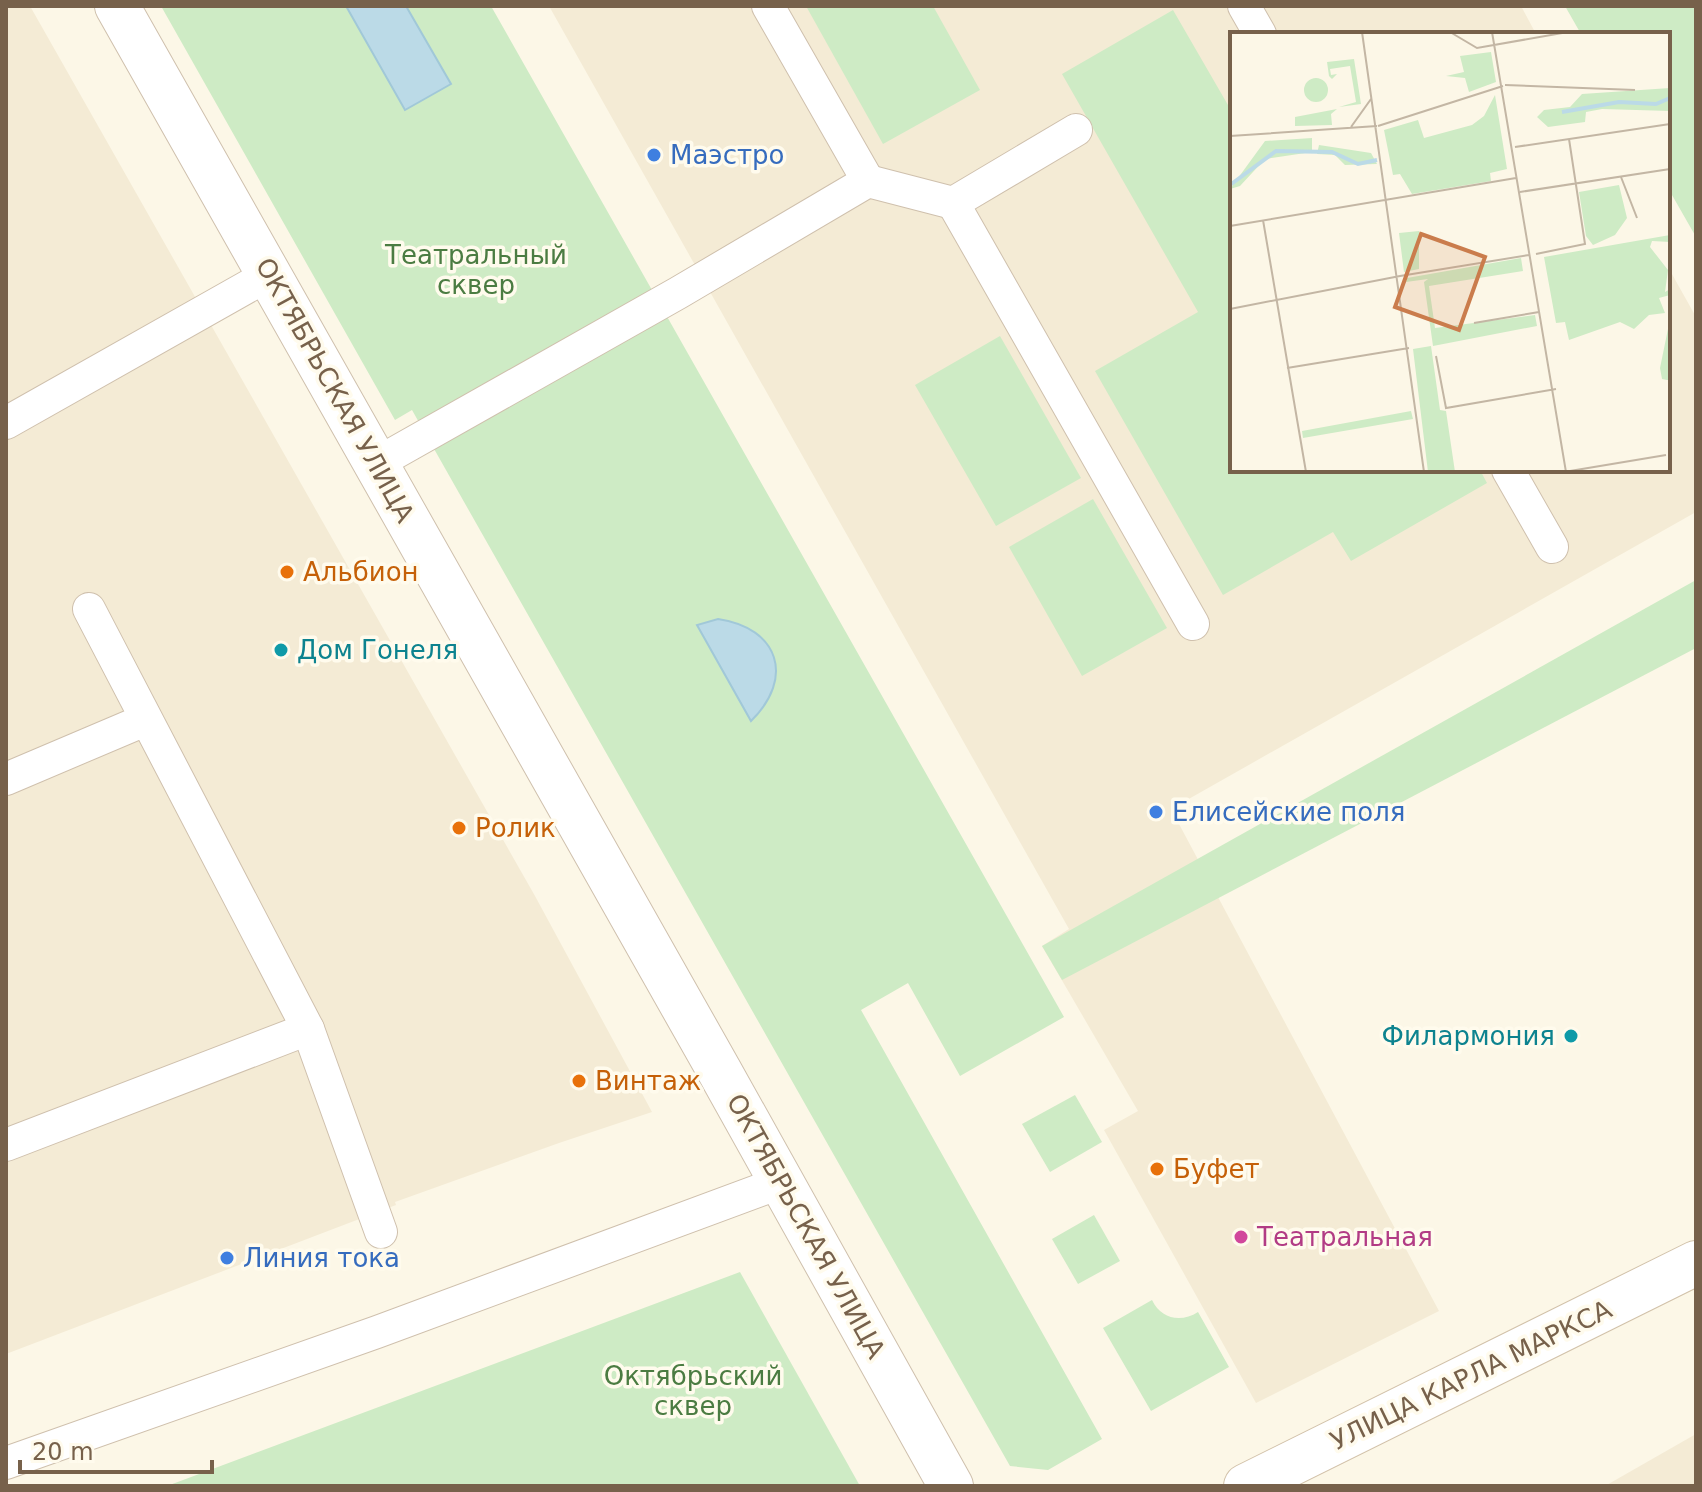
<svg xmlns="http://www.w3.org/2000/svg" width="1702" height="1492" font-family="'DejaVu Sans',sans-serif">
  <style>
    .residential { fill: #f4ebd5 }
    .green { fill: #ceebc5 }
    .water { fill: #bbdae7; stroke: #a1c8d8; stroke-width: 2 }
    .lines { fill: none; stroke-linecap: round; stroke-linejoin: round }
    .service-casing { stroke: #cfc0ad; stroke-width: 34 }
    .minor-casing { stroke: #cfc0ad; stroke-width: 46 }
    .secondary-casing { stroke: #d2c2aa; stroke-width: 46 }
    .service { stroke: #fff; stroke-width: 32 }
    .minor { stroke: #fff; stroke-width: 44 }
    .secondary { stroke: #fff; stroke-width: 44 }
    .shop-dot { fill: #3f7fe0; stroke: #fffbed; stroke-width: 3 }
    .food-dot { fill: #e8710a; stroke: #fffbed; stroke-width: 3 }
    .culture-dot { fill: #0f9aa8; stroke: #fffbed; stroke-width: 3 }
    .hotel-dot { fill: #d1479c; stroke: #fffbed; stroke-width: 3 }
    .labels { text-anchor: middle; stroke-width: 7; stroke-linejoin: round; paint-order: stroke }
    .shop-label { font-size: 26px; fill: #366cbe; stroke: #fffbed; text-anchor: start }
    .park-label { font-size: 26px; fill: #4b7c42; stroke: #fffbed }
    .street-label { font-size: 26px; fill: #77614b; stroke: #fffbed }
    .food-label { font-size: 26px; fill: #c56008; stroke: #fffbed; text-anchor: start }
    .culture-label { font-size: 26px; fill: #0d838f; stroke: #fffbed; text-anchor: start }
    .hotel-label { font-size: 26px; fill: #b23c85; stroke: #fffbed; text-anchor: start }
    .inset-river { fill: none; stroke: #bbdae7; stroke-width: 4 }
    .inset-road { fill: none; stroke: #c3b6a4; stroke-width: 2 }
    .view { fill: #ca7c4c; fill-opacity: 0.15; stroke: #ca7c4c; stroke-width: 4 }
    .inset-edge { fill: none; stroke: #77614b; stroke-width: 4 }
  </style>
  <rect width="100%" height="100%" fill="#fcf7e7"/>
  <!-- residential -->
  <g class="residential">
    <path d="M6 6H30L535 896 652 1112 559 1143 395 1202 396 1205 6 1354Z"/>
    <path d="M549 6H1521L1536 34H1232V470H1668V267L1696 317V512L1171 809 1439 1311 1256 1403 1104 1130 1138 1111 1042 946 1069 929Z"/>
    <path d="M1696 1434V1486H1605Z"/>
  </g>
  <!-- green -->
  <g class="green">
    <path d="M161 6H491L1064 1017 960 1076 908 983 861 1010 1102 1439 1048 1470 1010 1466 412 410 395 420Z"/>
    <path d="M806 6H933L980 90 883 144Z"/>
    <path d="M1565 6H1696V237L1668 188V34H1581Z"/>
    <path d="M1173 10 1232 112V470H1480L1487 483 1351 561 1333 532 1223 595 1095 371 1198 312 1062 74Z"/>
    <path d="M1000 336 1081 478 996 526 915 385Z"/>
    <path d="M1093 499 1167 628 1082 676 1009 547Z"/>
    <path d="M1696 580V648L1062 980 1042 946Z"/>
    <path d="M1075 1095 1102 1142 1050 1172 1022 1124Z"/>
    <path d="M1094 1215 1120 1261 1078 1284 1052 1239Z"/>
    <path d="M740 1272 860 1486H167Z"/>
    <path d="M1152 1300C1161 1319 1181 1323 1198 1312L1229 1367 1151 1411 1103 1328Z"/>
  </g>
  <!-- water -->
  <g class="water">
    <path d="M346 6H406L451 84 405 110Z"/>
    <path d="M718 619C779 628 795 678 751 721L697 625Z"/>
  </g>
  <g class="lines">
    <defs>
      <g id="service">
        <path d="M768 6 868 181"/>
        <path d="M1244 6 1260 34"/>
        <path d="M1076 130 953 203 1193 624"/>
        <path d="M6 423 270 274"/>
        <path d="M377 463 678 293 868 181 953 203"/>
        <path d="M1508 470 1552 547"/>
        <path d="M89 609 308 1029 381 1232"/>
        <path d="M6 779 145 720"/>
        <path d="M6 1145 308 1029"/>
        <path d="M6 1463 377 1332 782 1182"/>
      </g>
      <path id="minor" d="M117 6 720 1072 951 1486"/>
      <path id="secondary" d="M1246 1486 1696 1263"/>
    </defs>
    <!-- service casing -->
    <use href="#service" class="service-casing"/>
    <!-- minor casing -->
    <use href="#minor" class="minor-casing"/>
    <!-- secondary casing -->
    <use href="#secondary" class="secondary-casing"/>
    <!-- service -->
    <use href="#service" class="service"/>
    <!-- minor -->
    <use href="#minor" class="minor"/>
    <!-- secondary -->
    <use href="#secondary" class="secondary"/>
  </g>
  <!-- markers -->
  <g class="shop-dot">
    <circle cx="654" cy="155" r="8"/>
    <circle cx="1156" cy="812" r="8"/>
    <circle cx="227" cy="1258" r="8"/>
  </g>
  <g class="food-dot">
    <circle cx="287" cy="572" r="8"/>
    <circle cx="459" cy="828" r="8"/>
    <circle cx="579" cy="1081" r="8"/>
    <circle cx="1157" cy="1169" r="8"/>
  </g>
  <g class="culture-dot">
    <circle cx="281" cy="650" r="8"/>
    <circle cx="1571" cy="1036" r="8"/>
  </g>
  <circle class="hotel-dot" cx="1241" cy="1237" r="8"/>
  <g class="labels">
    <!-- shop labels -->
    <g class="shop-label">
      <text x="670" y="164">Маэстро</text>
      <text x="1172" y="821">Елисейские поля</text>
      <text x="243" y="1267">Линия тока</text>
    </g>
    <!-- park labels -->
    <g class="park-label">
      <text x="476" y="264">Театральный<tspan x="476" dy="30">сквер</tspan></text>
      <text x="693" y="1385">Октябрьский<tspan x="693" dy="30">сквер</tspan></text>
    </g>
    <!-- street labels -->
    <g class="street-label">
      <text transform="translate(335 390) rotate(61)" y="9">ОКТЯБРЬСКАЯ УЛИЦА</text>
      <text transform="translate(806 1226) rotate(61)" y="9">ОКТЯБРЬСКАЯ УЛИЦА</text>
      <text transform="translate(1471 1375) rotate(-26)" y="9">УЛИЦА КАРЛА МАРКСА</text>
    </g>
    <!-- food labels -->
    <g class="food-label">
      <text x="303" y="581">Альбион</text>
      <text x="475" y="837">Ролик</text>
      <text x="595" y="1090">Винтаж</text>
      <text x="1173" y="1178">Буфет</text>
    </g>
    <!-- culture labels -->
    <g class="culture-label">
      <text x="297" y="659">Дом Гонеля</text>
      <text x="1555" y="1045" text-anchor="end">Филармония</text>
    </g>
    <!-- hotel labels -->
    <g class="hotel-label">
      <text x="1257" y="1246">Театральная</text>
    </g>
  </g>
  <!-- overview -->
  <g transform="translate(1230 32)">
    <rect width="440" height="440" fill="#fcf7e7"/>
    <path d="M261 20 266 50 239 60 235 46 216 44 234 40 230 24ZM124 27 131 72 109 75 126 70 120 34 100 37 101 43 107 42 102 47 99 44 97 30ZM74 58a12 12 0 1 1 24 0a12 12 0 1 1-24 0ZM440 56V79L372 77 356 80 355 90 318 95 307 85 314 78 340 75 352 62ZM265 63 277 137 260 141 261 149 182 162 170 142 163 143 154 98 188 88 194 106 242 93 254 84ZM107 77 101 82 102 93 65 94V85ZM82 106V120L35 127 10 154 0 157 35 109ZM89 113 141 121 147 132 115 133 105 123 87 122ZM389 153 397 186 385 203 363 213 356 204 349 160ZM189 199V237L174 240 169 201ZM440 203V210L422 209 420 215 438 238 435 260 440 257V263L429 266 435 281 419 283 404 297 390 290 339 308 335 290 326 291 314 225ZM291 226 293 239 199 254 205 296 305 283 307 294 203 314 194 250 198 247 176 250 177 246ZM439 292 440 348H437L432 347 430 336ZM201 314 210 378 216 379 225 440H198L183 317ZM181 379 183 387 73 406 72 399Z" fill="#ceebc5"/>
    <path class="inset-river" d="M332 80 389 70 426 72 440 66M0 153 46 119 102 120 128 132 147 128"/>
    <path class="inset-road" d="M132 0 194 440M220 0 247 16 338 0M262 0 336 440M275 53 405 58M148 94 273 54M121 95 141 67M0 104 147 94M285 115 440 92M391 145 407 186M290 160 440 137M33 188 76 440M0 194 286 146M306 222 355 212 339 107M170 244 299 223M0 277 170 244M244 291 309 280M206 324 216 376 326 357M57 336 179 316M340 439 436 423"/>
    <path class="view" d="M191 202 255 225 229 298 165 275Z"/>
    <rect width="440" height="440" class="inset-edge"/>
  </g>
  <!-- border -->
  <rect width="1702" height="1492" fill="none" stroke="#77614b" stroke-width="16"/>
  <!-- scale -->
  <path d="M20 1460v12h192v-12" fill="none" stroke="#77614b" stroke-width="4"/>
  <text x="32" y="1460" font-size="24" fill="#77614b" stroke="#fffbed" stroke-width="6" paint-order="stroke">20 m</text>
</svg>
